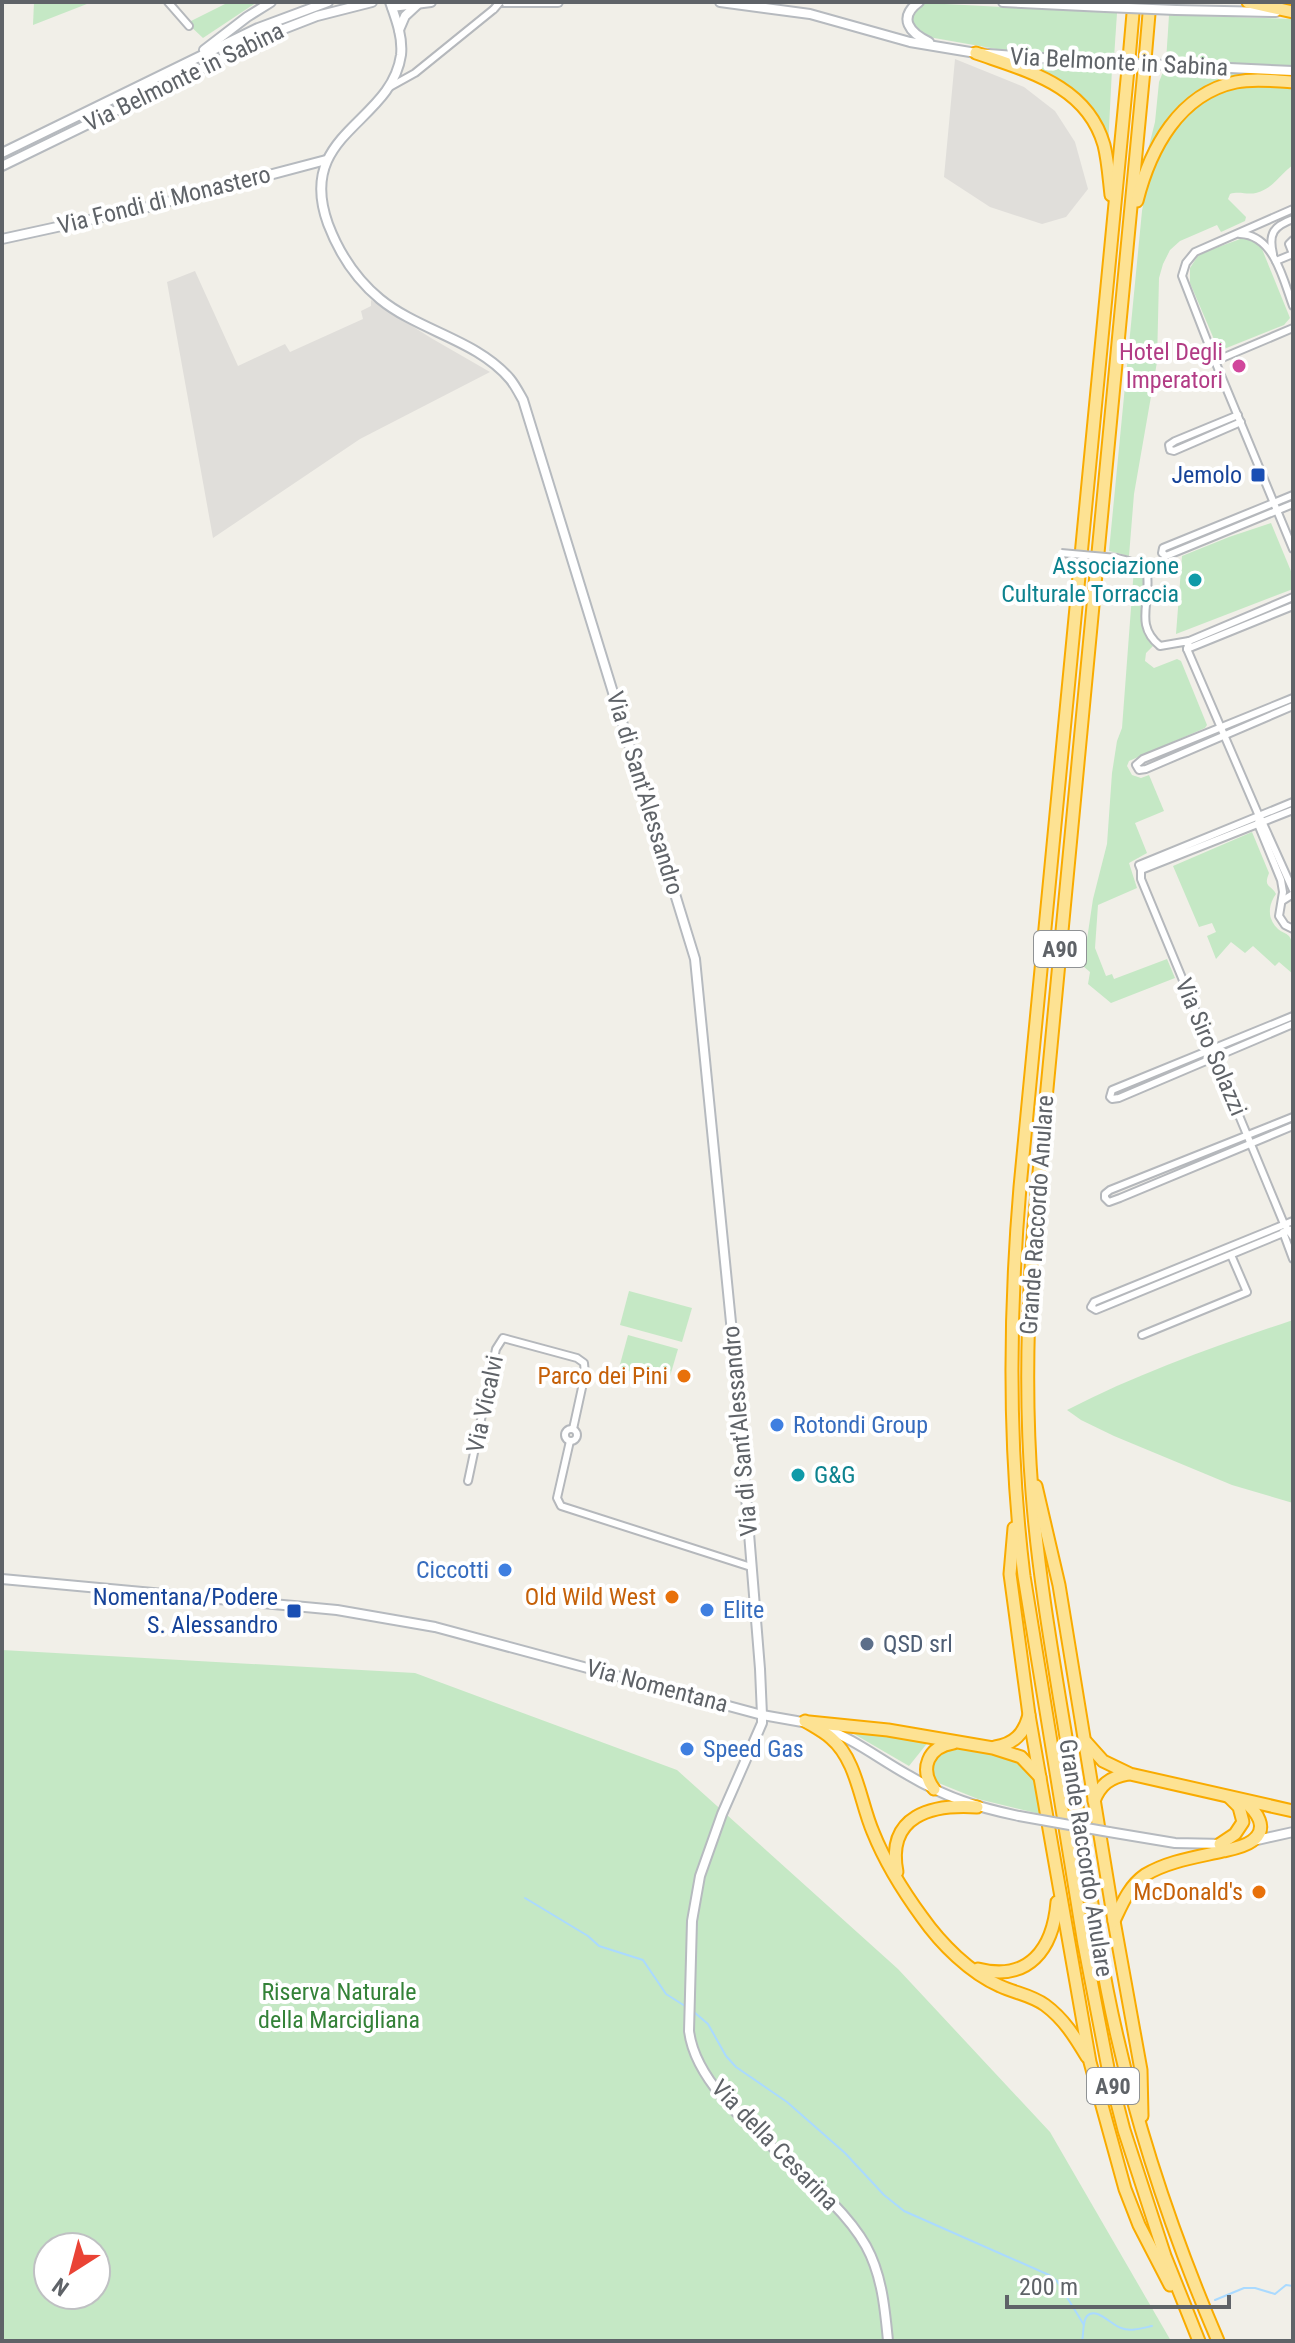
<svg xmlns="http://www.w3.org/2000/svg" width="1295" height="2343" font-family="'Roboto Condensed',sans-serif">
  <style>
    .industrial { fill: #e0deda }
    .green { fill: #c5e8c5; fill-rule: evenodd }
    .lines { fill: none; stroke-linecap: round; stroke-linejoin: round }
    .stream { stroke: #aadaff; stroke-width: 2 }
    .street-casing { stroke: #b5b8bc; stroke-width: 10 }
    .secondary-casing { stroke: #b6babf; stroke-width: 12 }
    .highway-casing { stroke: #f9ab00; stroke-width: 15 }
    .street { stroke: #fff; stroke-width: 6 }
    .secondary { stroke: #fff; stroke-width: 8 }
    .highway { stroke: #fde293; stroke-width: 11 }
    .street-bridge-casing { stroke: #b5b8bc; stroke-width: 10; stroke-linecap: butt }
    .secondary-bridge-casing { stroke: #b6babf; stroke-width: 12; stroke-linecap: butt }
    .street-bridge { stroke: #fff; stroke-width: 6 }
    .secondary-bridge { stroke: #fff; stroke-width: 8 }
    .hotel-dot { fill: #d1479c; stroke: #fff; stroke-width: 3 }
    .transit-dot { fill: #1a4fb4; stroke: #fff; stroke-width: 3 }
    .culture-dot { fill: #0f9aa8; stroke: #fff; stroke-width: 3 }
    .food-dot { fill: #e8710a; stroke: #fff; stroke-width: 3 }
    .shop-dot { fill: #3f7fe0; stroke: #fff; stroke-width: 3 }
    .service-dot { fill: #5c6f8a; stroke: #fff; stroke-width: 3 }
    .labels { text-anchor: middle; stroke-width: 8; stroke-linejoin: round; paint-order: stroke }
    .shield { fill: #fff; stroke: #8f9295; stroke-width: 2 }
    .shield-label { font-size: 22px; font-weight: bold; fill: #5f6368 }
    .street-label { font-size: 24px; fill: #5f6368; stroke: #fff }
    .hotel-label { font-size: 24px; fill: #b23c85; stroke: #fff; text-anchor: end }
    .transit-label { font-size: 24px; fill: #164399; stroke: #fff; text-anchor: end }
    .culture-label { font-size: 24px; fill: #0d838f; stroke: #fff; text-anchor: end }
    .food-label { font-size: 24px; fill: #c56008; stroke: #fff; text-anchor: end }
    .shop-label { font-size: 24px; fill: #366cbe; stroke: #fff; text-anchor: start }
    .service-label { font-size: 24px; fill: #4e5e75; stroke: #fff; text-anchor: start }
    .park-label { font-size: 24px; fill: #348238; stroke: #fff }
  </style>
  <rect width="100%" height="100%" fill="#f1efe8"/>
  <!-- industrial -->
  <g class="industrial">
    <path d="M955 59 1024 87 1055 111 1075 142 1088 189 1066 217 1042 224 990 207 944 177Z"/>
    <path d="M195 271 238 366 285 344 290 352 363 319 361 311 371 306V300L431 338 490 372 360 439 213 538 167 282Z"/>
  </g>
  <!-- green -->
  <g class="green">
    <path d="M34 2H92L33 25Z"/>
    <path d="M229 2H257L203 38 187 23Z"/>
    <path d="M925 3 1117 13 1114 58 1002 50 923 36 919 35 910 21 914 9Z"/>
    <path d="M1169 15 1293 19V67L1166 62Z"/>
    <path d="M1008 59 1112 69 1108 147 1087 108Z"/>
    <path d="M1163 72 1243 73 1244 75 1210 88 1149 156 1147 154 1155 122 1159 82Z"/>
    <path d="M1250 85 1293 86V165C1280 174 1273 189 1256 193 1247 195 1239 191 1230 194L1228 199 1246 217 1245 221 1221 232 1217 225 1180 241 1170 250 1163 264 1159 278 1157 362 1134 494 1129 556 1109 551 1142 211C1155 150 1181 93 1250 85Z"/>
    <path d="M1243 238 1257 243 1262 249 1290 318 1284 325 1219 351 1190 283V268L1199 254Z"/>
    <path d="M1271 523 1293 576V589L1176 634 1182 556 1229 537Z"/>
    <path d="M1134 568C1158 581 1129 621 1153 646L1146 653 1145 661 1154 668 1177 659 1181 661 1207 725 1205 728 1129 761 1127 766 1132 775 1141 778 1149 775 1164 811 1135 823 1147 853 1129 863 1137 888 1098 905 1095 948 1106 976 1112 974 1114 979 1167 959 1175 978 1111 1003 1088 984 1090 972 1083 966 1093 899 1107 844 1112 773 1117 741 1122 728Z"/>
    <path d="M1252 832 1269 873C1263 888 1271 884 1276 894 1268 905 1267 919 1278 929 1281 932 1286 933 1289 936 1295 944 1293 964 1293 974L1279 962 1275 966 1253 946 1245 953 1231 942 1216 959 1207 936 1216 932 1212 923 1199 927 1173 866Z"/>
    <path d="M629 1291 692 1308 682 1342 620 1325Z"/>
    <path d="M1293 1320V1503L1232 1485 1114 1436 1081 1420 1067 1410C1139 1373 1216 1346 1293 1320Z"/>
    <path d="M628 1335 678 1349 668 1383 619 1368Z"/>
    <path d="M2 1650 415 1673 677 1770 898 1969 1050 2132 1171 2341H2ZM48 2247H96V2295H48Z"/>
    <path d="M842 1727 929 1741 909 1766Z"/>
    <path d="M950 1749C978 1748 1024 1752 1035 1782 1039 1793 1039 1803 1040 1814L978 1799 936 1782 933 1780 931 1763 938 1755Z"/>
  </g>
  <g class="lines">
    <!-- stream -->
    <g class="stream">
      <path d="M525 1898 588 1936 599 1946 643 1960 666 1994 685 2006"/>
      <path d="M694 2012 708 2024 726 2056 736 2067 787 2102 845 2153 884 2195 904 2211 1049 2275 1057 2281 1084 2325"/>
      <path d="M1215 2300 1244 2288H1255L1275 2294 1286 2285 1293 2286"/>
      <path d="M1082 2341C1084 2334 1082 2322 1087 2316 1096 2306 1111 2325 1121 2328 1130 2332 1143 2328 1152 2326"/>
    </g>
    <defs>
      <g id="street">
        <path d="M168 2 189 26"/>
        <path d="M388 88 415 73 494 9"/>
        <path d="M1293 209 1195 252 1186 263 1182 276 1215 361 1293 549"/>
        <path d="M1240 234C1274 235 1283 279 1293 306"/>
        <path d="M1273 254C1268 233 1274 226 1293 219"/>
        <path d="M1293 254 1289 244 1293 240"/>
        <path d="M1276 261 1293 254"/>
        <path d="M1215 361 1293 328"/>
        <path d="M1238 415 1175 441 1169 445 1170 450 1174 451 1241 422"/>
        <path d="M1293 495 1163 548 1162 553 1166 556 1293 504"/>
        <path d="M1117 558C1128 561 1142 563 1147 574 1151 603 1134 625 1160 646L1189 641 1187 649 1259 816 1258 824 1281 880 1283 892 1279 916 1285 925 1293 929"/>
        <path d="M1189 641 1293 597"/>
        <path d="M1187 649 1293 606"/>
        <path d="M1293 698 1143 759 1136 765 1139 770 1146 769 1293 706"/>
        <path d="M1293 802 1139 865 1141 870 1293 810"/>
        <path d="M1261 819 1293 890"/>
        <path d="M1141 870V879L1284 1224 1293 1237"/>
        <path d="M1282 901 1293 894"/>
        <path d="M1293 1016 1112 1090 1110 1097 1112 1099 1119 1098 1293 1024"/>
        <path d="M1293 1117 1110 1190 1105 1194V1198L1109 1202 1120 1198 1293 1126"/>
        <path d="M1293 1221 1094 1302 1091 1307 1096 1310 1293 1229"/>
        <path d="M1283 1232 1293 1259"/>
        <path d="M1142 1335 1247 1292 1231 1255"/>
        <circle cx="571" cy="1435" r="6"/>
        <path d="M570 1441 557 1498 561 1506 751 1567"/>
        <path d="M468 1481 496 1349 503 1338 577 1358 584 1363 585 1374 573 1429"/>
      </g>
      <g id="secondary">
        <path d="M390 2C396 19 403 37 401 55 391 124 295 133 328 224 339 253 357 280 380 299 419 331 477 340 510 379 515 385 519 393 523 400L695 959 736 1373 760 1669 762 1715V1723L722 1814 700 1876 692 1921 689 2031C699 2111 826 2174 866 2246 882 2275 885 2309 888 2341"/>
        <path d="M497 2H558"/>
        <path d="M720 2 810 14 910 42 976 53 1107 63"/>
        <path d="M919 2C897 18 910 33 929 42"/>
        <path d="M1003 2 1105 7"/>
        <path d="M392 7 431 2"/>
        <path d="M1176 10 1276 12"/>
        <path d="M399 30 405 16 419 3"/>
        <path d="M204 50 247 17 271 2"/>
        <path d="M1166 65 1293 71"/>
        <path d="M2 153 258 28 328 2"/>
        <path d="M2 166 281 30 317 16 372 2"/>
        <path d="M2 239 144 208 326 160"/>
        <path d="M2 1579 337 1610 435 1627 762 1715 808 1723"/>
        <path d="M821 1727C853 1738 879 1759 908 1775 947 1798 976 1807 1019 1816"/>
        <path d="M1109 1832 1175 1843 1224 1844"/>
        <path d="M1253 1841 1293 1832"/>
      </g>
      <g id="highway">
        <path d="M1248 2 1293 12"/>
        <path d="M976 53C1027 71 1087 85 1104 145 1108 161 1109 178 1111 195"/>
        <path d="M1129 59 1134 2"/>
        <path d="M1145 60 1150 2"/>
        <path d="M1128 69 1020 1187C1009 1317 1008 1446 1024 1576L1084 1944 1108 2068 1124 2130 1165 2256 1199 2341"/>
        <path d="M1144 70 1034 1225C1027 1314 1025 1403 1032 1492 1039 1586 1057 1680 1072 1774 1086 1861 1097 1950 1117 2036 1141 2141 1176 2243 1218 2341"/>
        <path d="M1137 201C1150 149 1179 94 1236 82 1255 78 1274 81 1293 82"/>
        <path d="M1036 1486 1059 1585 1114 1921 1141 2070 1142 2116"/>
        <path d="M1014 1528 1010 1574 1029 1715 1090 2062 1125 2189 1139 2225 1170 2285"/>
        <path d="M805 1721C813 1726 823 1731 831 1738 857 1760 860 1802 873 1832 885 1862 903 1891 922 1917 941 1944 970 1973 1000 1986 1015 1993 1031 1995 1045 2005 1064 2019 1075 2037 1087 2057"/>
        <path d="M809 1722 888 1730 993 1748 1021 1757 1040 1777"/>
        <path d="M1086 1742 1103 1761 1130 1774 1293 1811"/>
        <path d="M995 1747C1014 1744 1024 1734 1029 1715"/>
        <path d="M934 1789C919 1769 928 1747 953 1743"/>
        <path d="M1094 1801C1100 1785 1110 1777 1128 1774"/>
        <path d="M1220 1844 1235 1834 1243 1822 1239 1807 1229 1797"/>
        <path d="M897 1872C886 1815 932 1804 977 1807"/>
        <path d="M1114 1921C1122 1904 1129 1886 1145 1875 1168 1861 1197 1857 1223 1851 1232 1849 1244 1847 1252 1841 1270 1828 1256 1811 1244 1801"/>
        <path d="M978 1969C1029 1982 1053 1949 1057 1902"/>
      </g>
    </defs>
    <!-- street casing -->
    <use href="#street" class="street-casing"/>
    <!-- secondary casing -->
    <use href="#secondary" class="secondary-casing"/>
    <!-- highway casing -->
    <use href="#highway" class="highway-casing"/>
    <!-- street -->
    <use href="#street" class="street"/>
    <!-- secondary -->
    <use href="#secondary" class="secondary"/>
    <!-- highway -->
    <use href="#highway" class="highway"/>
    <defs>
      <g id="street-bridge">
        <path d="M494 9 500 2"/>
        <path d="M1061 553 1117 558"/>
      </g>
      <g id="secondary-bridge">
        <path d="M1105 7 1176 10"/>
        <path d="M1107 63 1166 65"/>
        <path d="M1019 1816 1109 1832"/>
      </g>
    </defs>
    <!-- street-bridge casing -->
    <use href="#street-bridge" class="street-bridge-casing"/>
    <!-- secondary-bridge casing -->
    <use href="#secondary-bridge" class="secondary-bridge-casing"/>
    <!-- street-bridge -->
    <use href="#street-bridge" class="street-bridge"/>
    <!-- secondary-bridge -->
    <use href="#secondary-bridge" class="secondary-bridge"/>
  </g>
  <!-- markers -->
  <circle class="hotel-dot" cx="1239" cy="366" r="8"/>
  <g class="transit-dot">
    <rect x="1250" y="467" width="16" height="16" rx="4"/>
    <rect x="286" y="1603" width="16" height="16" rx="4"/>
  </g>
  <g class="culture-dot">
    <circle cx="1195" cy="580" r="8"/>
    <circle cx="798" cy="1475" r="8"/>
  </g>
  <g class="food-dot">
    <circle cx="684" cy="1376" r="8"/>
    <circle cx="672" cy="1597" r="8"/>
    <circle cx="1259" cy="1892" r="8"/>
  </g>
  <g class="shop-dot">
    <circle cx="777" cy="1425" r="8"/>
    <circle cx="505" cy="1570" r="8"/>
    <circle cx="707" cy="1610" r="8"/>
    <circle cx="687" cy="1749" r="8"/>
  </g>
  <circle class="service-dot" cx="867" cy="1644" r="8"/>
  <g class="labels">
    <!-- shield labels -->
    <g class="shield">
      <rect x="1034" y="931" width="52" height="36" rx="6"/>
      <rect x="1087" y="2068" width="52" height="36" rx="6"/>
    </g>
    <g class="shield-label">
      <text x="1060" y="957">A90</text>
      <text x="1113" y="2094">A90</text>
    </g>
    <!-- street labels -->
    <g class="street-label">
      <text transform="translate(1119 62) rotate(3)" y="8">Via Belmonte in Sabina</text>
      <text transform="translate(184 77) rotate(-26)" y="8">Via Belmonte in Sabina</text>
      <text transform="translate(164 200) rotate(-14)" y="8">Via Fondi di Monastero</text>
      <text transform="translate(645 793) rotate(73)" y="8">Via di Sant'Alessandro</text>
      <text transform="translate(1211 1047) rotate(67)" y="8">Via Siro Solazzi</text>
      <text transform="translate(1037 1215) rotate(-86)" y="8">Grande Raccordo Anulare</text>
      <text transform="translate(485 1404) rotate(-78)" y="8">Via Vicalvi</text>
      <text transform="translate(740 1431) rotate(-95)" y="8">Via di Sant'Alessandro</text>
      <text transform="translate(657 1686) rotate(15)" y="8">Via Nomentana</text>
      <text transform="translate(1086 1858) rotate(81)" y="8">Grande Raccordo Anulare</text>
      <text transform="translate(775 2145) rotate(46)" y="8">Via della Cesarina</text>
    </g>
    <!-- hotel labels -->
    <g class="hotel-label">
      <text x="1223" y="360">Hotel Degli<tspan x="1223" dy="28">Imperatori</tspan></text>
    </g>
    <!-- transit labels -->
    <g class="transit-label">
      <text x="1242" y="483">Jemolo</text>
      <text x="278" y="1605">Nomentana/Podere<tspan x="278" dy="28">S. Alessandro</tspan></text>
    </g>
    <!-- culture labels -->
    <g class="culture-label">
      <text x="1179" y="574">Associazione<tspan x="1179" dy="28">Culturale Torraccia</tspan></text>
      <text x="814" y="1483" text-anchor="start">G&amp;G</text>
    </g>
    <!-- food labels -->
    <g class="food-label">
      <text x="668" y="1384">Parco dei Pini</text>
      <text x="656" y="1605">Old Wild West</text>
      <text x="1243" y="1900">McDonald's</text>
    </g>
    <!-- shop labels -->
    <g class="shop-label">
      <text x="793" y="1433">Rotondi Group</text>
      <text x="489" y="1578" text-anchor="end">Ciccotti</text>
      <text x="723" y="1618">Elite</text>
      <text x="703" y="1757">Speed Gas</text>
    </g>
    <!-- service labels -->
    <g class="service-label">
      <text x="883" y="1652">QSD srl</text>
    </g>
    <!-- park labels -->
    <g class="park-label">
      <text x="339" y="2000">Riserva Naturale<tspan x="339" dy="28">della Marcigliana</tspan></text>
    </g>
  </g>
  <!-- border -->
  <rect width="1295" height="2343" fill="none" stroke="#5f6368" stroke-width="8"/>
  <!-- north arrow -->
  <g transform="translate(72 2271) rotate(216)"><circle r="38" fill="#ffffff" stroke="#bfc1c3" stroke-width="2"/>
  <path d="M0-6L14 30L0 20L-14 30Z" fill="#ea4335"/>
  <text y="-12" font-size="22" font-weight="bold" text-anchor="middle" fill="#5f6368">N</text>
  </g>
  <!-- scale -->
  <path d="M1007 2295v12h222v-12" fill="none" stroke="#5f6368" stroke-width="4"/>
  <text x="1019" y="2295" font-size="24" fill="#5f6368" stroke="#ffffff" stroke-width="6" paint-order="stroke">200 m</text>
</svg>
